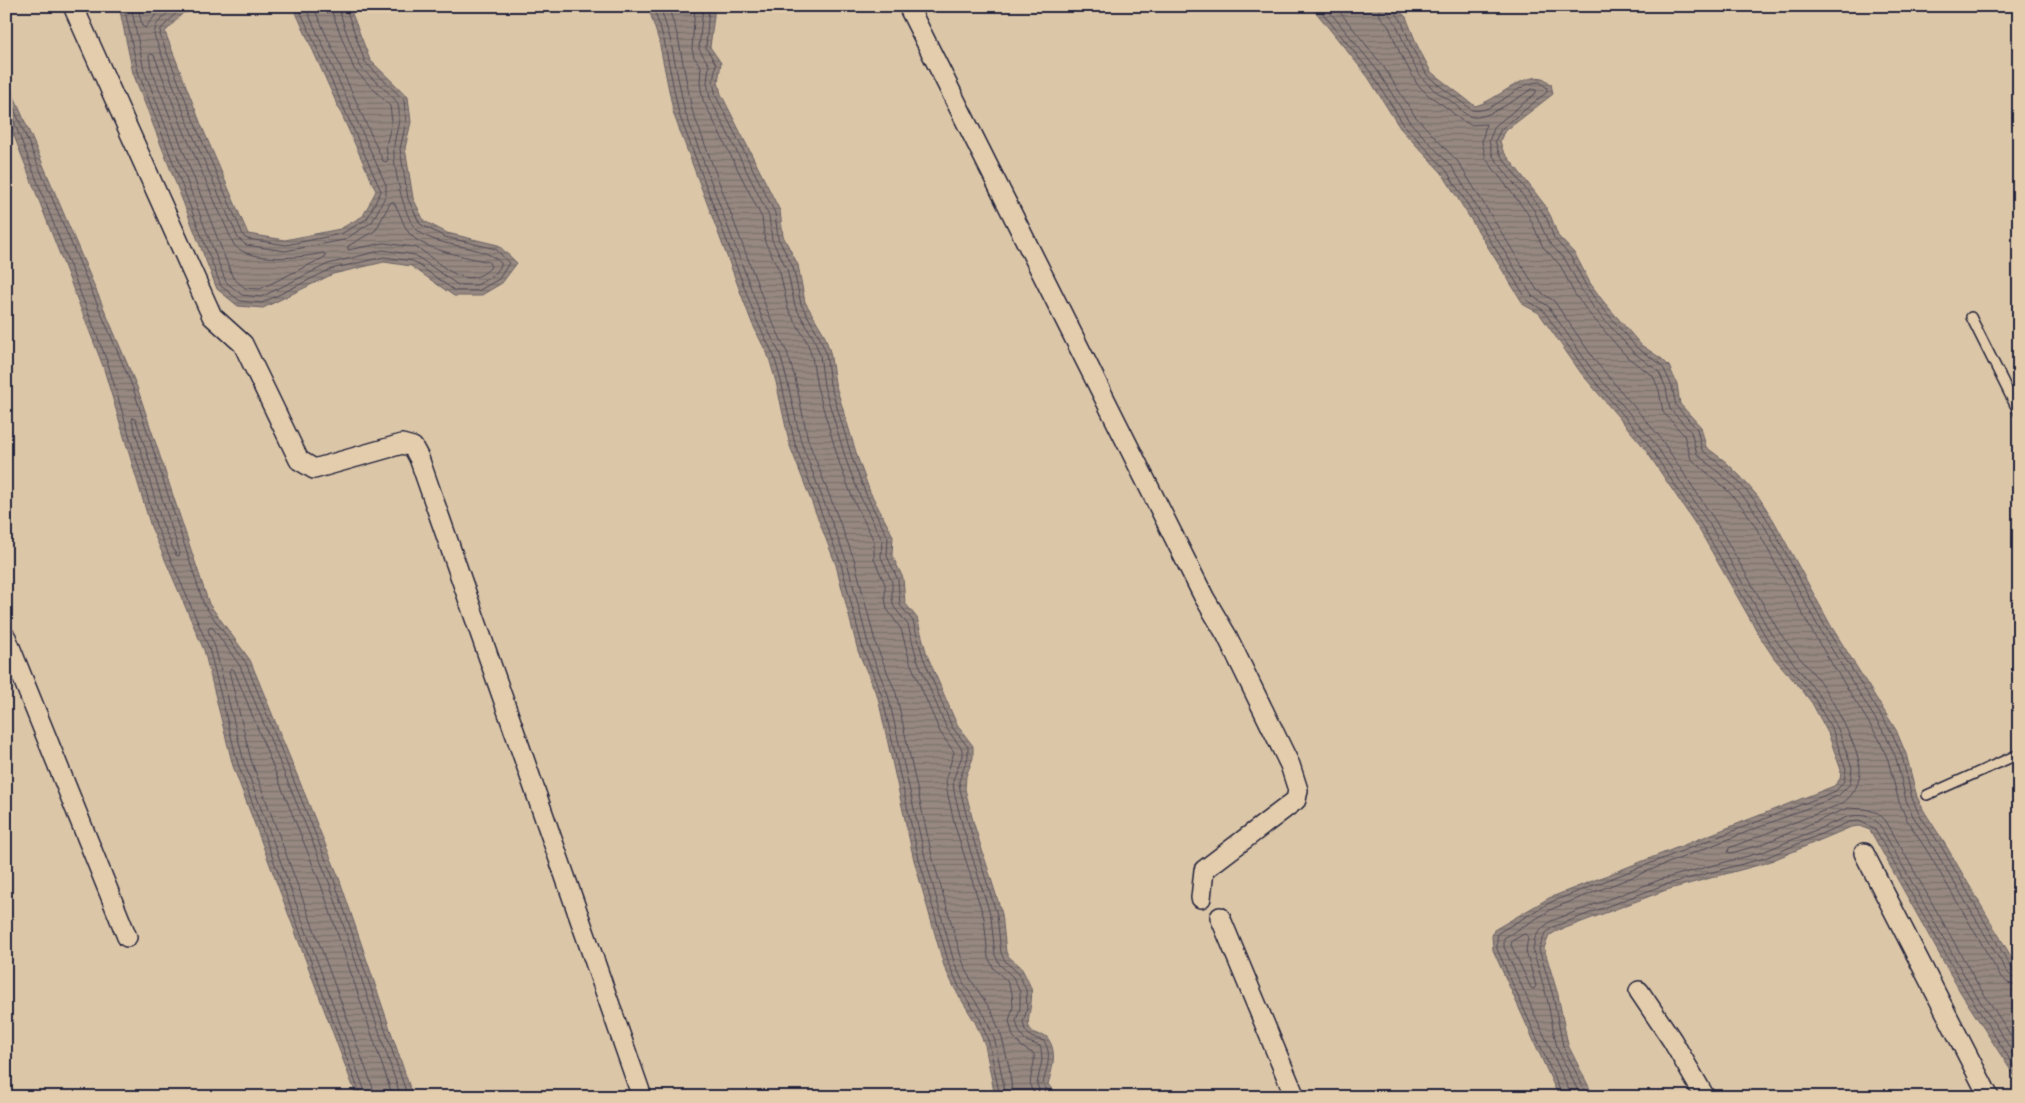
<svg xmlns="http://www.w3.org/2000/svg" width="2025" height="1103" font-family="'Indie Flower',sans-serif">
  <style>
    .water { fill: url(#water-rules); stroke: #686065 }
    .lines { fill: none; stroke-linecap: round; stroke-linejoin: round }
    .shore { stroke: #514b57; stroke-width: 1 }
    .lane-casing { stroke: #22223b; stroke-width: 12 }
    .street-casing { stroke: #22223b; stroke-width: 22 }
    .lane { stroke: #e3cdad; stroke-width: 9 }
    .street { stroke: #e3cdad; stroke-width: 19 }
  </style>
  <defs>
    <pattern id="water-rules" width="6" height="5" patternUnits="userSpaceOnUse" patternTransform="scale(1.25)"><rect width="6" height="5" fill="#978981"/><path d="M0 2.5h6" fill="none" stroke="#7b706b"/></pattern>
  </defs>
  <rect width="100%" height="100%" fill="#dbc6a8"/>
  <filter id="ink" filterUnits="userSpaceOnUse"><feTurbulence type="fractalNoise" baseFrequency=".02" numOctaves="2"/><feDisplacementMap in="SourceGraphic" scale="10" xChannelSelector="R" yChannelSelector="G"/><feConvolveMatrix kernelMatrix="1 2 1 2 8 2 1 2 1" color-interpolation-filters="sRGB"/></filter>
  <g filter="url(#ink)">
    <!-- water -->
    <g class="water">
      <path d="M119 6H210L209 9 183 13 165 32 202 127 248 234 285 240 340 229 363 216 376 191 293 6H349L370 60 408 97 411 122 405 148 413 198 424 221 447 233 498 245 517 263 502 283 480 296H454L411 266 384 262 333 274 263 308 238 306 217 289 133 73Z"/>
      <path d="M648 6H714V16L710 47 721 63 718 82 721 94 780 211 783 236 798 265 805 302 824 334 830 352 835 383 858 459 870 492 893 536 892 555 903 578 905 603 917 618 927 655 957 725 973 746V758L966 776 965 789 973 821 1002 914 1006 952C1009 959 1015 961 1020 966 1024 972 1028 981 1031 988 1034 999 1026 1021 1029 1027 1033 1034 1039 1035 1046 1036 1058 1050 1053 1067 1048 1084L1057 1097H995L985 1045 975 1022 955 989 944 966 914 860 878 698 858 651 836 565 790 446 776 382 769 358 752 323 674 115 659 41Z"/>
      <path d="M1311 6H1395L1406 17 1417 45 1431 72 1475 106C1496 101 1522 73 1543 78L1551 84 1553 94 1504 132 1500 141 1503 151 1544 204 1551 217 1558 236 1575 254 1590 283 1603 301 1641 345 1662 359 1669 366 1677 384 1680 404 1701 427 1706 447 1726 462 1740 476 1760 499 1774 521 1831 626 1896 730 1906 754 1917 797 1924 811 1945 844 2019 970V1083L1961 993 1870 830 1859 826 1851 827 1766 863 1666 890 1555 932 1549 936 1544 948 1558 995 1568 1045 1594 1097H1559L1493 950 1492 936 1494 930 1549 898 1834 786 1840 779 1841 770 1828 733 1812 703 1802 690 1774 658 1762 640 1700 531 1643 446 1581 373 1539 313 1524 305 1442 173 1400 128 1368 77Z"/>
      <path d="M6 77 137 387 209 604 250 660 339 878 413 1097H357L233 766 204 650 151 527 103 366 6 115Z"/>
    </g>
    <g class="lines">
      <!-- shore -->
      <g class="shore">
        <path d="M124 6 138 72 221 286 240 301 262 303 331 269 384 257 413 261 455 291H478L499 279 509 263 496 249 445 237 420 224 408 199 400 149 406 122 404 100 365 62 345 6"/>
        <path d="M131 6 144 70 226 282 242 295 261 297 328 264 383 250 415 255 458 285H477L494 275 501 266V263C479 242 441 250 417 230 404 220 392 162 394 146 395 132 402 121 398 105 396 96 368 77 361 67 356 60 339 15 339 6"/>
        <path d="M138 6 142 26 145 28 163 6"/>
        <path d="M174 6 156 25 154 35 191 131 238 238 246 245 285 251 344 240 372 222 386 195V185L305 6"/>
        <path d="M194 6 180 9 161 29 160 35 197 129 244 237 248 239 286 245 341 234 367 219 381 191 298 6"/>
        <path d="M313 6 383 161 386 162 388 160 386 146 392 121 390 106 354 69 333 15 331 6"/>
        <path d="M653 6 664 40 679 114 757 321 774 356 781 381 795 444 841 564 863 649 882 696 919 859 949 964 959 987 980 1019 989 1043 1000 1097"/>
        <path d="M660 6 670 38 685 112 762 318 780 354 787 380 801 442 847 562 869 647 888 695 925 857 954 962 964 984 985 1016 995 1041 1006 1097"/>
        <path d="M668 6 678 37 692 110 769 315 787 352 795 378 808 440 854 559 876 645 896 693 932 856 962 960 971 980 992 1012 1002 1038 1009 1067 1013 1097"/>
        <path d="M695 6 692 49 694 57 701 67 700 83 703 100 762 218 765 242 780 272 788 309 807 342 812 357 817 387 840 465 853 499 874 541V559L885 584V598L887 609 901 629 910 662 940 732 954 752 946 778 947 791 955 826 984 918 988 957 994 969 1007 981 1012 993 1013 1007 1009 1021 1013 1036 1022 1047 1034 1054C1036 1070 1024 1082 1035 1097"/>
        <path d="M703 6 699 49 709 65 707 82 710 98 769 216 772 240 787 269 795 306 814 339 820 355 824 386 847 463 860 496 882 540 881 557 892 582V598L894 607 908 625 917 659 947 729 962 749V756L953 780 954 791 962 824 991 917 995 955 1000 965 1013 977 1020 992V1008L1016 1021 1019 1031 1026 1041 1040 1046 1041 1049 1042 1060 1037 1084 1039 1090 1045 1097"/>
        <path d="M709 6 706 48 716 64 713 82 716 96 775 213 778 238 793 267 801 304 819 336 826 353 830 384 853 461 866 494 888 538 887 556 898 580 900 605 913 621 923 657 952 727 968 747V757L959 781 960 789 968 822 997 915 1001 953 1005 961 1019 974 1026 990 1027 1009 1023 1022 1025 1030 1031 1037 1044 1041C1053 1055 1046 1069 1043 1084L1052 1097"/>
        <path d="M1317 6 1372 74 1404 125 1446 170 1528 301 1543 310 1585 370 1647 443 1704 529 1766 637 1778 655 1806 687 1816 701 1833 731 1846 769 1844 781 1836 791 1551 902 1498 933 1497 938V949L1563 1097"/>
        <path d="M1325 6 1377 70 1409 121 1452 167 1532 296 1548 306 1590 367 1652 440 1710 525 1771 634 1821 698 1838 729 1852 768 1850 784 1838 796 1554 908 1504 938V947L1569 1090 1570 1097"/>
        <path d="M1335 6 1383 66 1415 116 1458 162 1537 290 1554 301 1596 362 1659 436 1716 522 1778 630C1789 647 1804 662 1817 678 1831 696 1858 746 1860 768 1861 782 1853 797 1841 804L1729 848 1728 852 1731 853 1760 845 1848 808 1865 809 1878 813 1886 821 1977 983 2019 1048"/>
        <path d="M1379 6 1380 16 1389 27 1400 53 1417 84 1427 94 1447 108 1461 120 1471 125 1486 124 1482 142 1486 159 1528 214 1543 247 1560 265 1574 293 1588 312 1627 357 1653 376 1659 390 1663 412 1684 435 1691 459 1726 489 1745 510 1758 531 1814 635 1879 739 1888 760 1899 802 1907 820 1929 854 2001 977 2008 983 2019 986"/>
        <path d="M1386 6C1387 15 1394 18 1397 26 1406 47 1413 71 1430 86 1436 93 1445 96 1452 102 1459 107 1464 116 1473 117 1489 119 1518 97 1532 89L1536 90V93L1495 126 1489 141 1493 156 1534 210 1548 241 1566 261 1581 289 1594 308 1633 352 1659 372 1666 388 1670 409 1691 432 1697 454 1732 484 1751 506 1765 527 1821 632 1886 736 1896 758 1906 800 1913 816 1935 850 2007 972 2012 977 2019 978"/>
        <path d="M1393 6 1394 11 1401 20 1412 48 1427 75 1436 83 1472 110C1495 115 1517 81 1540 82L1547 88V92L1501 129 1495 141 1499 153 1539 207 1547 219 1554 238 1571 257 1586 286 1599 304 1637 348 1659 363 1664 369 1672 386 1676 406 1697 429 1702 450 1722 466 1736 479 1756 502 1770 524 1826 628 1892 733 1902 756 1912 798 1919 814 1941 846 2012 969 2019 972"/>
        <path d="M151 54 154 55 185 134 234 245C250 263 301 258 323 253L325 254V257L260 289 245 288 233 278 151 68 149 56Z"/>
        <path d="M6 90 133 388 204 605 246 663 334 880 408 1097"/>
        <path d="M6 116H10L13 119 108 364 156 525 209 648 238 764 361 1097"/>
        <path d="M393 202C400 210 402 224 409 233 422 250 468 257 489 262L491 267C467 293 442 265 421 250L414 247 384 243 348 250V246L376 230 390 203Z"/>
        <path d="M133 418 136 420 180 553 179 556 176 555 162 523 132 421Z"/>
        <path d="M1525 934 1528 936 1526 951 1536 986 1534 989 1531 988 1511 945 1512 941Z"/>
        <path d="M367 1097 244 762 215 647 208 630 210 627 213 628 240 666 329 882 401 1097"/>
        <path d="M375 1097 373 1088 251 760 229 671 231 668 234 670 321 885 393 1097"/>
        <path d="M1581 1097 1557 1048 1547 998 1533 950 1535 938 1540 930 1551 921 1662 879 1763 852 1847 817C1858 814 1871 815 1879 824L1971 987 2019 1062"/>
        <path d="M1588 1097 1563 1046 1553 996 1539 949 1545 934 1553 927 1664 885 1765 858 1849 822 1859 821 1874 828 1966 990 2019 1074"/>
      </g>
      <defs>
        <g id="lane">
          <path d="M1971 317 2019 413"/>
          <path d="M1927 795 2019 754"/>
        </g>
        <g id="street">
          <path d="M73 6 212 316 243 344 299 460 314 469 402 444 413 447 419 458 642 1097"/>
          <path d="M908 6 1204 597 1227 636 1290 765 1298 790 1296 800 1204 870 1201 898"/>
          <path d="M6 637 127 937"/>
          <path d="M1864 853 1989 1097"/>
          <path d="M1220 917 1295 1097"/>
          <path d="M1639 991 1672 1040 1705 1097"/>
        </g>
      </defs>
      <!-- lane casing -->
      <use href="#lane" class="lane-casing"/>
      <!-- street casing -->
      <use href="#street" class="street-casing"/>
      <!-- lane -->
      <use href="#lane" class="lane"/>
      <!-- street -->
      <use href="#street" class="street"/>
    </g>
  </g>
  <!-- margin -->
  <rect width="2025" height="1103" fill="none" stroke="#e3cdad" stroke-width="25"/>
  <rect x="12" y="12" width="2000" height="1078" fill="none" stroke="#22223b" stroke-width="2" filter="url(#ink)"/>
</svg>
